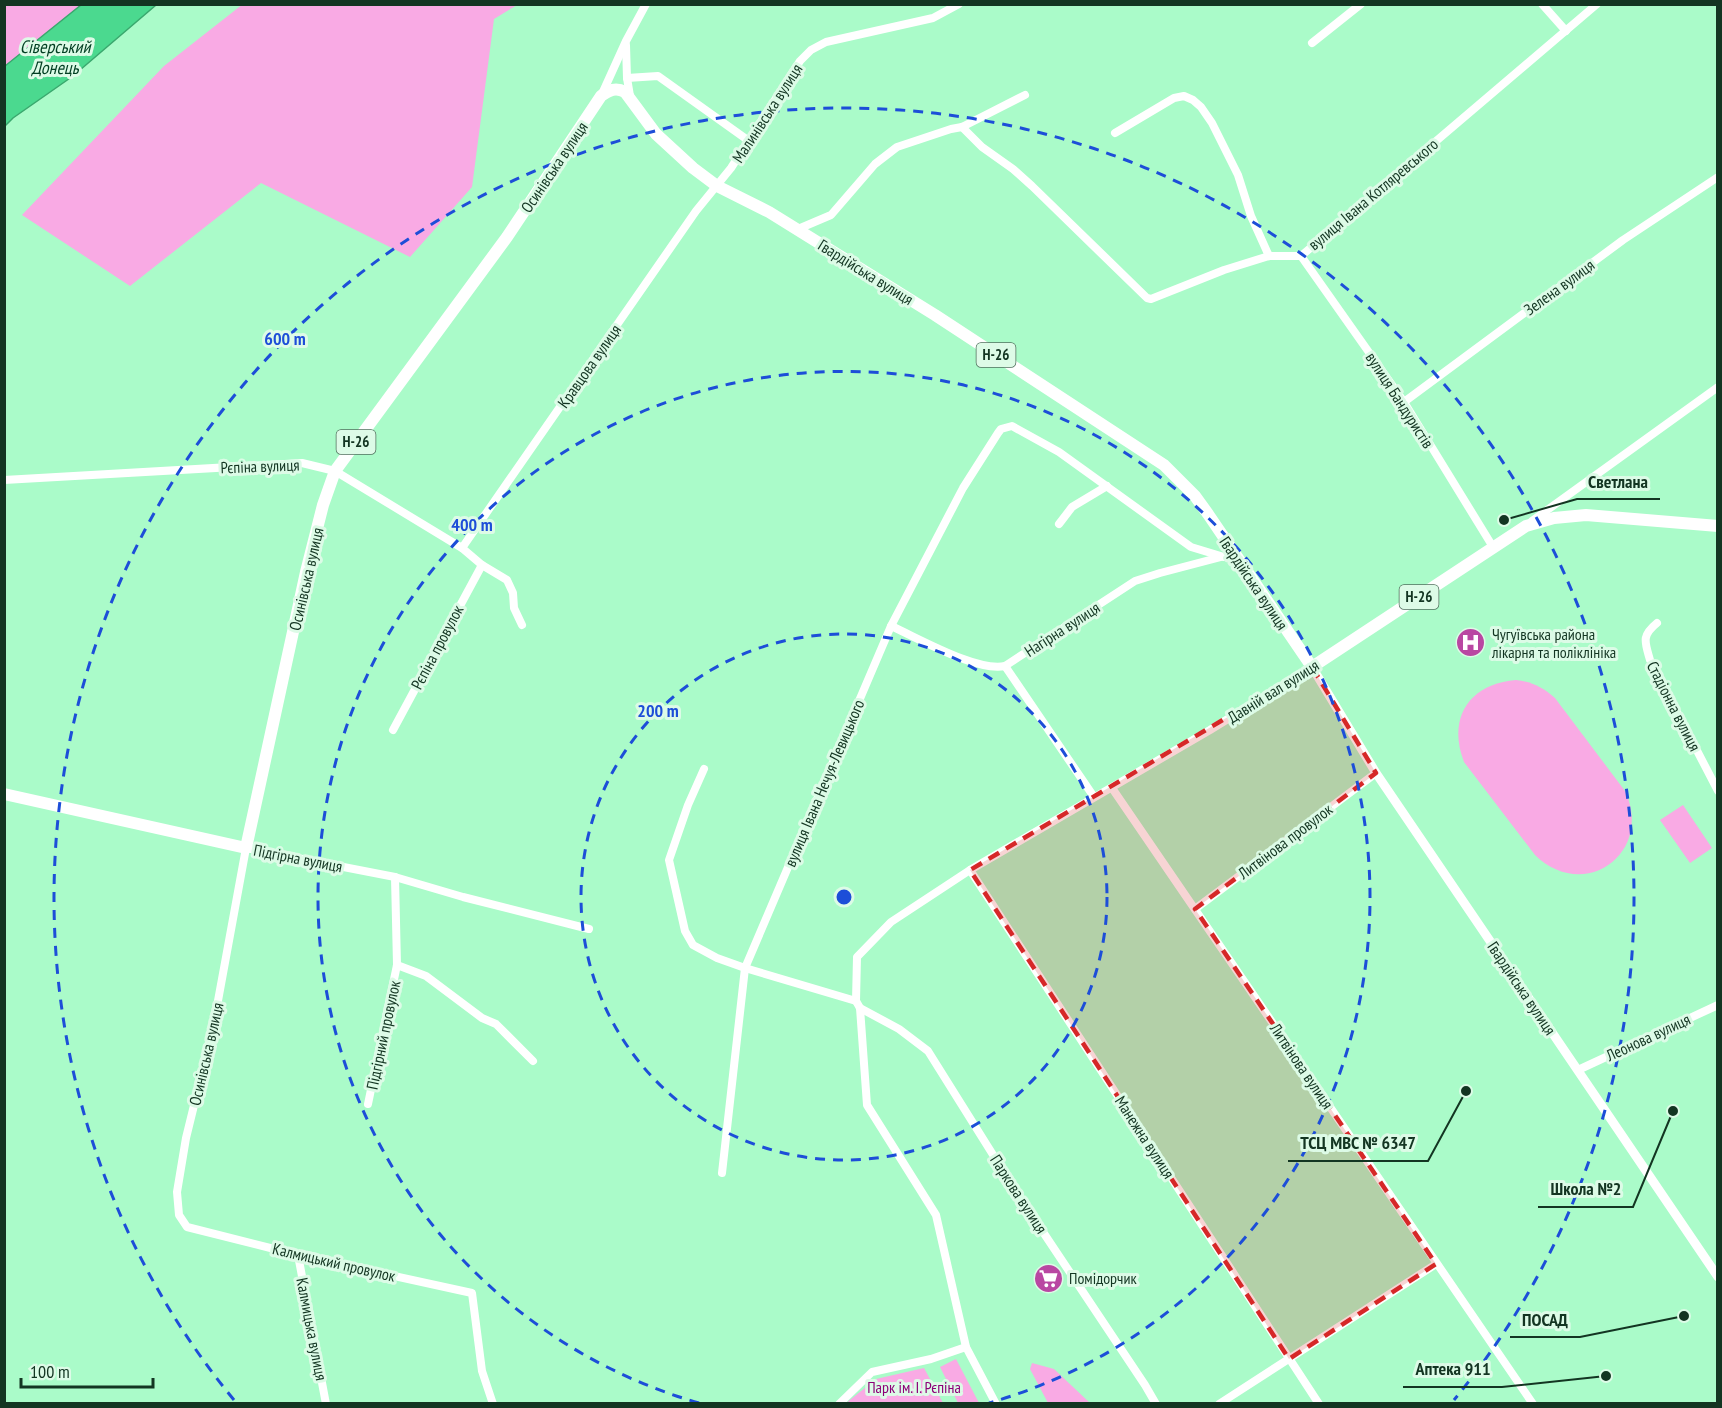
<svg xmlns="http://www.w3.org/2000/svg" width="1722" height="1408" font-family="'PT Sans Narrow',sans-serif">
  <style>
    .green { fill: #f9aae4 }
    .water { fill: #4bd98f; stroke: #3aa86e; stroke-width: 1.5 }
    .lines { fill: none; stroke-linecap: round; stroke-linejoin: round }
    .minor { stroke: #fff; stroke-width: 8 }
    .tertiary { stroke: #fff; stroke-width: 9 }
    .primary { stroke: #fff; stroke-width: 12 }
    .marked { fill: #d62828; fill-opacity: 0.2; stroke: #d62828; stroke-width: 4.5; stroke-dasharray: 12 8; stroke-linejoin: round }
    .ring { fill: none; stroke: #1d4ed8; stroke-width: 3; stroke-dasharray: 10 8 }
    .labels { text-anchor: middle; stroke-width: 6; stroke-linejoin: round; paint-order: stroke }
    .shield { fill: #ddfbe7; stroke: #50705d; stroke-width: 1.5 }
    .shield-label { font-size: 15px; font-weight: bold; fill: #133522 }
    .street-label { font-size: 16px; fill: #133522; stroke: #ddfbe7 }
    .poi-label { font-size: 16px; fill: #133522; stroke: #ddfbe7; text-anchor: start }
    .park-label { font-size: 16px; fill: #8b0077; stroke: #ddfbe7 }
    .water-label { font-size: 18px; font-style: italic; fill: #023f23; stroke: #ddfbe7 }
    .centre { fill: #1d4ed8; stroke: #ddfbe7; stroke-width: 3 }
    .ring-label { font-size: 18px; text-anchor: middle; font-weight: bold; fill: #1d4ed8; stroke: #ddfbe7; stroke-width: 6; stroke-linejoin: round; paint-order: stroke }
    .leader { fill: none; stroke: #133522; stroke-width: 2 }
    .callout-dot { fill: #133522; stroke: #ddfbe7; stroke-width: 2 }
    .callout-label { font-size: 18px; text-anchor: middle; font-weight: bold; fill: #133522; stroke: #ddfbe7; stroke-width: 6; stroke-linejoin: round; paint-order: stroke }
  </style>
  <rect width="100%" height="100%" fill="#aafbc9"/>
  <!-- green -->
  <g class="green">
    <path d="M243 4 517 5 494 19 472 187 410 257 261 183 130 286 22 215 164 66Z"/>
    <path d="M5 5H81L5 66Z"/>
    <path d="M1516 680C1532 682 1542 687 1555 698L1625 791C1654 853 1584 903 1535 855L1464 762C1447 718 1469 684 1516 680Z"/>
    <path d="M1683 805 1712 848 1690 863 1660 820Z"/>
    <path d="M956 1359 979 1403H958L940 1367Z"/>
    <path d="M1032 1363 1054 1369 1090 1403H1048L1030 1369Z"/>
    <path d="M924 1368 943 1403 845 1404 876 1379Z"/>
  </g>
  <!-- water -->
  <path class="water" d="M81 5H156L73 76 13 118 5 126V66Z"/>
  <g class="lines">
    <!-- minor -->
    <g class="minor">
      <path d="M1542 4 1566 31"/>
      <path d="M1312 43 1361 4"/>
      <path d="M626 45 627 78 630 96"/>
      <path d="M627 78 658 76 749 141"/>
      <path d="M602 94 626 41 646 4"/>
      <path d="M962 127 982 147 1013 169 1032 186 1147 298 1151 299 1224 270 1269 256H1301L1597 4"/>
      <path d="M1115 133 1174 98 1184 96 1193 100 1201 107 1212 123 1238 175 1251 216 1269 256"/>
      <path d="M798 229 831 215 875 164 897 147 951 129 962 127 1025 95"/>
      <path d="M1301 256 1404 402 1493 547"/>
      <path d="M1404 402 1623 240 1718 177"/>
      <path d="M4 480 302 463 335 471 462 548 482 565 507 580 513 593 514 608 522 625"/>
      <path d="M1532 521 1718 387"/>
      <path d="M1059 524 1072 507 1107 486"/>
      <path d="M462 548 696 211 731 168 800 61 811 50 826 42 933 18 959 4"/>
      <path d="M1657 623C1641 636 1645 642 1650 660L1718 791"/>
      <path d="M891 626C920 639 977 672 1005 666L1135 581 1160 573 1221 557"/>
      <path d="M1005 666 1094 797"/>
      <path d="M393 730 482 565"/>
      <path d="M704 769 688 805 669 860 685 931 693 945 717 958 745 968 856 1001"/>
      <path d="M1112 788 1533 1404"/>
      <path d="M970 870 1319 1404"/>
      <path d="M1195 909 1376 773"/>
      <path d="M397 965 426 976 482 1018 496 1024 533 1061"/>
      <path d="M860 1008 899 1029 928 1051 1015 1190 1145 1385 1156 1404"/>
      <path d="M1578 1070 1718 1005"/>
      <path d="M368 1104 397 965 395 877"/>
      <path d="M722 1173 745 968 891 626 963 488 998 433 1001 429 1012 426 1059 452 1191 547 1224 557"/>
      <path d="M298 1255 326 1404"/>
      <path d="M493 1404 482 1371 472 1293 298 1255 187 1227 179 1215 177 1192 186 1138 213 1028 246 848 395 877 463 897 589 929"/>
      <path d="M839 1404 872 1372 931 1359 966 1347"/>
      <path d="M996 1404 966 1347 936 1215 867 1105 860 1008 856 1001 857 957 891 922 970 870 1210 730 1312 667"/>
      <path d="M1219 1404 1436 1264"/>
    </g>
    <!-- tertiary -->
    <path class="tertiary" d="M1312 667 1376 773 1718 1277"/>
    <!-- primary -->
    <path class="primary" d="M4 794 246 848 306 572 323 505 335 471 507 237 601 96C609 90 616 87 625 92L656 134 693 168 717 186 769 212 935 315 1164 465 1195 496 1208 514 1312 667 1526 526 1554 518 1586 515 1718 526"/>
  </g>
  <!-- marked area -->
  <path class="marked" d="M1312 667 1376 773 1195 909 1436 1264 1289 1359 970 870Z"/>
  <!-- distance rings -->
  <g class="ring">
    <circle cx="844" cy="897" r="263"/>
    <path d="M699 1403A526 526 0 1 1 989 1403"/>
    <path d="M234 1400A790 790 0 1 1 1454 1400"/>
  </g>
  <!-- icons -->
  <defs>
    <symbol id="hospital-disc" viewBox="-11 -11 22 22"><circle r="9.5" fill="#b947a2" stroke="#ddfbe7"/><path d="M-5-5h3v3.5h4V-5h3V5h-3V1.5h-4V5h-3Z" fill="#fff"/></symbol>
    <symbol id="supermarket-disc" viewBox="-11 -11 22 22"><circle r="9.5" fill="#b947a2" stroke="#ddfbe7"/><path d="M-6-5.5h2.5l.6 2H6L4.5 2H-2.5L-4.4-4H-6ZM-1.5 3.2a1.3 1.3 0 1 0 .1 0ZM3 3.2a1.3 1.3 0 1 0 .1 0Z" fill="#fff"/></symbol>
  </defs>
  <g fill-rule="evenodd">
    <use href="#hospital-disc" x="1454" y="626" width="33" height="33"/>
    <use href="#supermarket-disc" x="1032" y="1262" width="33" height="33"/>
  </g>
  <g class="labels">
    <!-- shield labels -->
    <g class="shield">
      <rect x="976.5" y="343" width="39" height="24" rx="4.5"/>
      <rect x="336.5" y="430" width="39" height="24" rx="4.5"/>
      <rect x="1399.5" y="585" width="39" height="24" rx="4.5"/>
    </g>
    <g class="shield-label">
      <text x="996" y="360">Н-26</text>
      <text x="356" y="447">Н-26</text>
      <text x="1419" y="602">Н-26</text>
    </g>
    <!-- street labels -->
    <g class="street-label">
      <text transform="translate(767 113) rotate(-57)" y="6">Малинівська вулиця</text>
      <text transform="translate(554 167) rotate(-56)" y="6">Осинівська вулиця</text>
      <text transform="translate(1373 194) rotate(-40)" y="6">вулиця Івана Котляревського</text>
      <text transform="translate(866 272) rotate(32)" y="6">Гвардійська вулиця</text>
      <text transform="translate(1559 287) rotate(-36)" y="6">Зелена вулиця</text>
      <text transform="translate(589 366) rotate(-55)" y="6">Кравцова вулиця</text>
      <text transform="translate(1400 400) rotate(57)" y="6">вулиця Бандуристів</text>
      <text transform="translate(260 466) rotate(-2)" y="6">Рєпіна вулиця</text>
      <text transform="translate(306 579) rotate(-77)" y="6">Осинівська вулиця</text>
      <text transform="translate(1254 583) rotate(56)" y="6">Гвардійська вулиця</text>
      <text transform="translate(1062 629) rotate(-33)" y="6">Нагірна вулиця</text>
      <text transform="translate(437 647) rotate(-62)" y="6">Рєпіна провулок</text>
      <text transform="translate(1273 691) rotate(-32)" y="6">Давній вал вулиця</text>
      <text transform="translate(1674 706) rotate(63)" y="6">Стадіонна вулиця</text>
      <text transform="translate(824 783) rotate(-67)" y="6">вулиця Івана Нечуя-Левицького</text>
      <text transform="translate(1285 841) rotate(-37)" y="6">Литвінова провулок</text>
      <text transform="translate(298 858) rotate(11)" y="6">Підгірна вулиця</text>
      <text transform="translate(1522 988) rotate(56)" y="6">Гвардійська вулиця</text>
      <text transform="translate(383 1035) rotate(-78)" y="6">Підгірний провулок</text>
      <text transform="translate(1648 1037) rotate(-25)" y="6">Леонова вулиця</text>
      <text transform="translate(206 1054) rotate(-77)" y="6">Осинівська вулиця</text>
      <text transform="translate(1302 1066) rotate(56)" y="6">Литвінова вулиця</text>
      <text transform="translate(1145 1137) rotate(57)" y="6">Манежна вулиця</text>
      <text transform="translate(1019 1194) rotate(57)" y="6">Паркова вулиця</text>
      <text transform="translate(334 1262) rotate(13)" y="6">Калмицький провулок</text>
      <text transform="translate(312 1329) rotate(79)" y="6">Калмицька вулиця</text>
    </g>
    <!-- poi labels -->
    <g class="poi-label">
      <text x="1492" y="640">Чугуївська района<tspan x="1492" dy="18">лікарня та поліклініка</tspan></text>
      <text x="1069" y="1284">Помідорчик</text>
    </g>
    <!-- park labels -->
    <g class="park-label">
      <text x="914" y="1393">Парк ім. І. Рєпіна</text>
    </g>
    <!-- water labels -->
    <g class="water-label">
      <text x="55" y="53">Сіверський<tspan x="55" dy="21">Донець</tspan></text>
    </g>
  </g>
  <circle cx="844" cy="897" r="9" class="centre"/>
  <g class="ring-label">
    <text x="285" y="345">600 m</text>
    <text x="472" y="531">400 m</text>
    <text x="658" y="717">200 m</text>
  </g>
  <!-- callouts -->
  <path class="leader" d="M1504 520L1577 499H1660M1466 1091L1428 1161H1288M1673 1111L1633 1207H1538M1684 1316L1580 1337H1510M1606 1376L1502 1387H1403"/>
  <g class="callout-dot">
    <circle cx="1504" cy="520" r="6"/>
    <circle cx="1466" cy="1091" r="6"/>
    <circle cx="1673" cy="1111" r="6"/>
    <circle cx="1684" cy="1316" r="6"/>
    <circle cx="1606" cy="1376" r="6"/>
  </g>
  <g class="callout-label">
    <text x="1618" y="488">Светлана</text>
    <text x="1358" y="1149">ТСЦ МВС № 6347</text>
    <text x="1586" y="1195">Школа №2</text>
    <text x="1545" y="1326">ПОСАД</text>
    <text x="1453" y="1375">Аптека 911</text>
  </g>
  <!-- border -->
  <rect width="1722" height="1408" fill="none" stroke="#133522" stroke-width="12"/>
  <!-- scale -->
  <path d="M21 1378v9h132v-9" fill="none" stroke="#133522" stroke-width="3"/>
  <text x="30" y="1378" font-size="18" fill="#133522" stroke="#ddfbe7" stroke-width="4.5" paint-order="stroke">100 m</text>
</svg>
